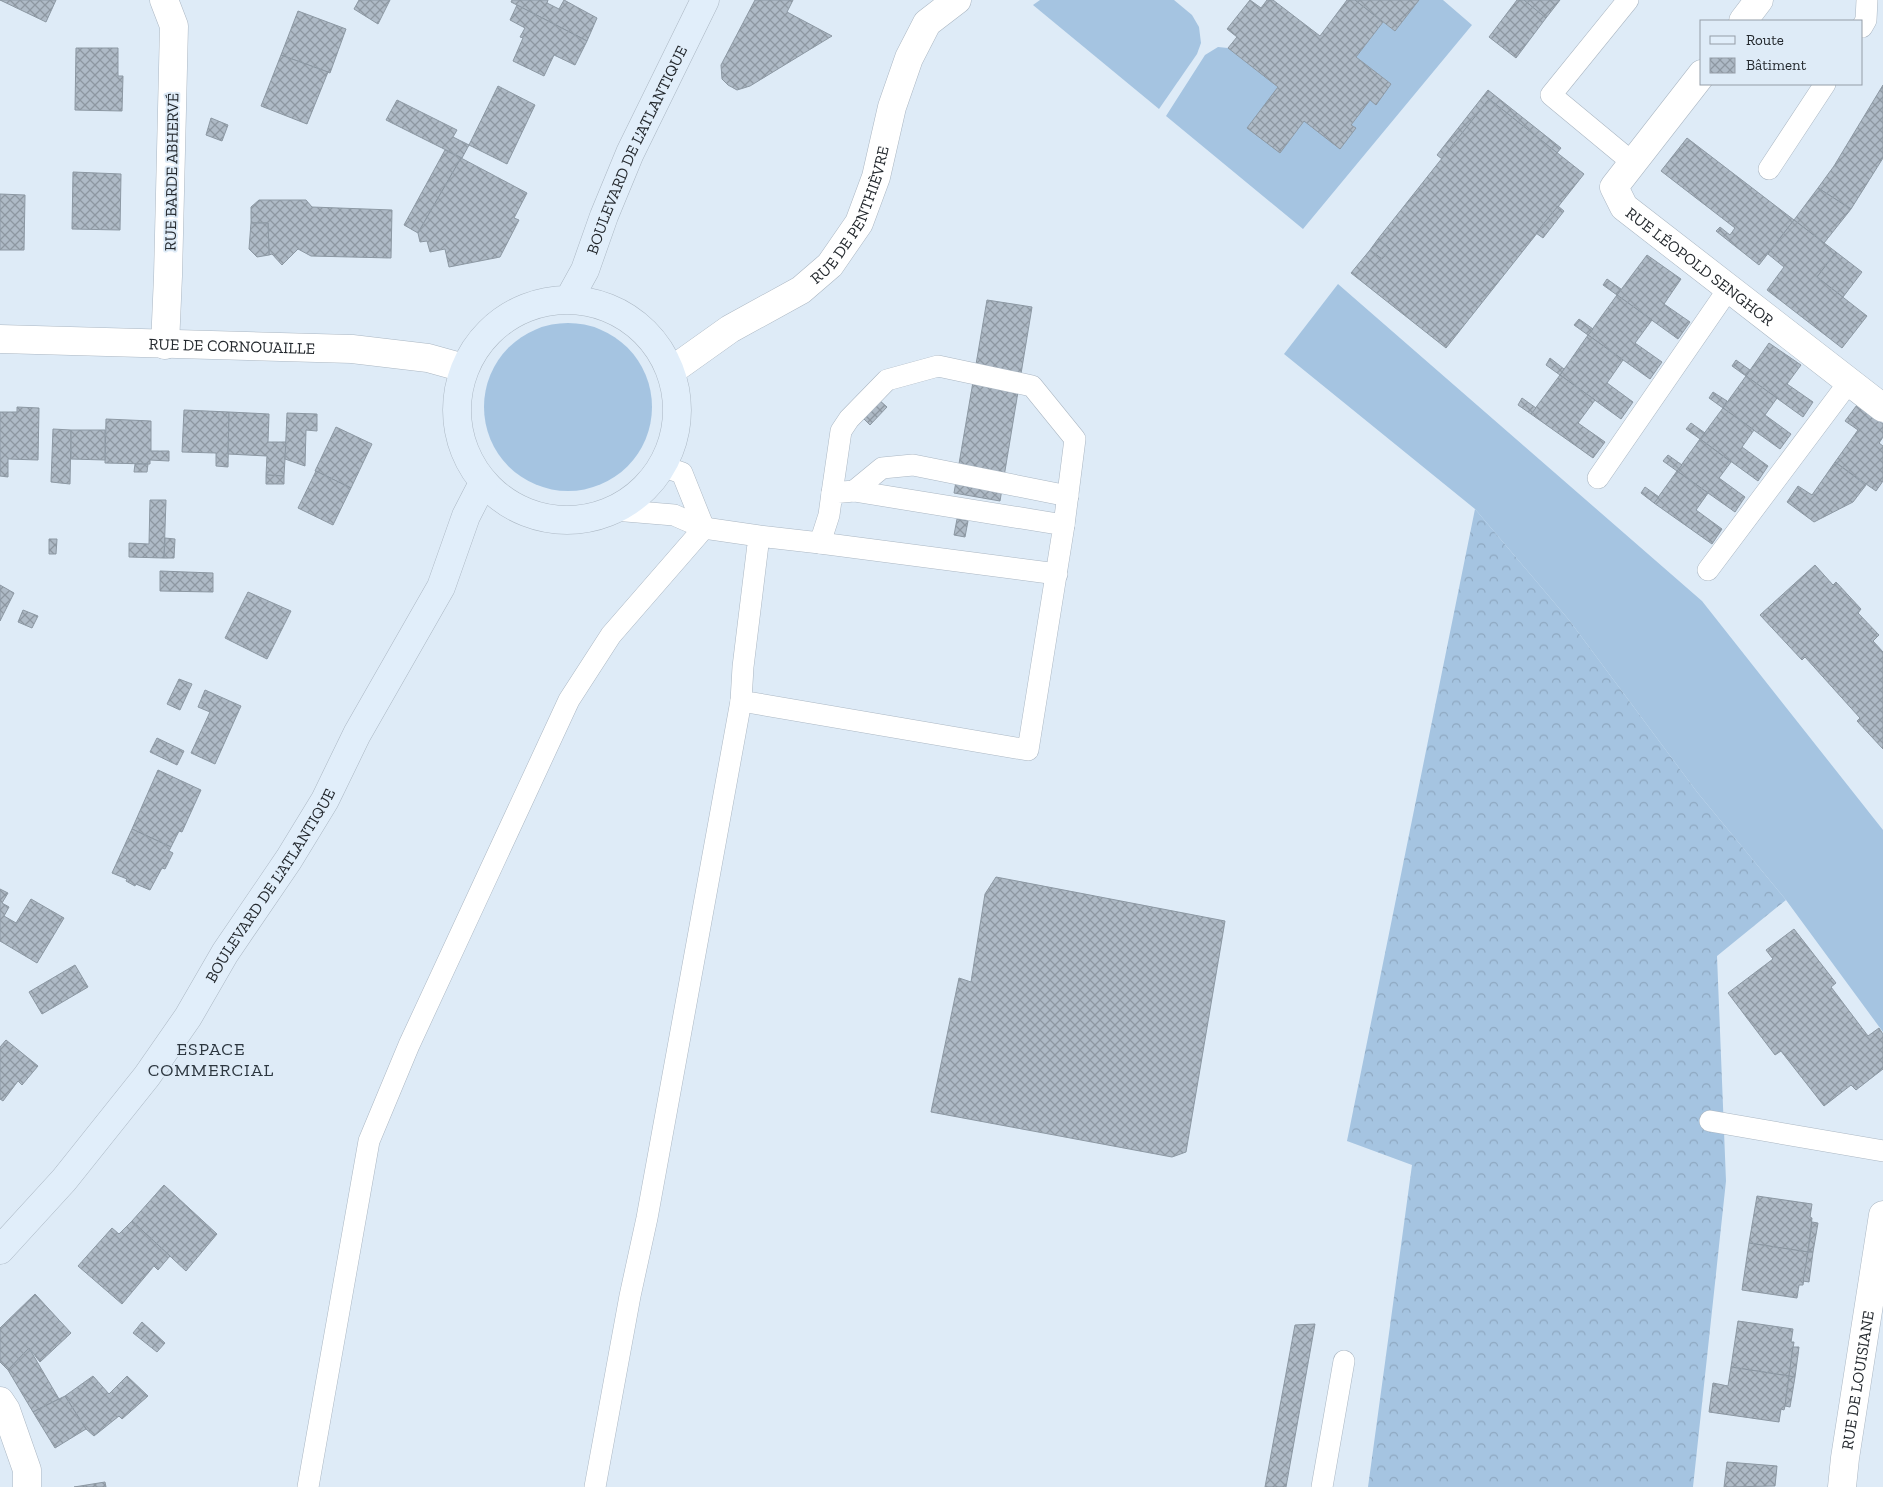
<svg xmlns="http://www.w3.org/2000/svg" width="1883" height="1487" font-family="'Zilla Slab',serif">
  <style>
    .grass { fill: #a5c4e1 }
    .forest { fill: url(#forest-crowns) }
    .building { fill: url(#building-cross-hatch); stroke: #8c98a3 }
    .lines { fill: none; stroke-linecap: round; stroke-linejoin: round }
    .service-casing { stroke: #abb7c3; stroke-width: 22 }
    .minor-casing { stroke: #abb7c3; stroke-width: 29 }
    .tertiary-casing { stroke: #abb7c3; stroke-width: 29 }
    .secondary-casing { stroke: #abb7c3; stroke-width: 29 }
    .service { stroke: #fff; stroke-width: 21 }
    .minor { stroke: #fff; stroke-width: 28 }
    .tertiary { stroke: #fff; stroke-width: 28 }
    .secondary { stroke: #e1eefa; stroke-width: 28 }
    .labels { text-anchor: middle; stroke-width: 4; stroke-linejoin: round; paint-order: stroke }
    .street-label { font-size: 16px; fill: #24292e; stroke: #deebf7 }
    .neighbourhood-label { font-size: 18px; letter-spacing: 1px; fill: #2d3740; stroke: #deebf7 }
  </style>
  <defs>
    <pattern id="forest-crowns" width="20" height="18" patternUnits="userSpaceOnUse" patternTransform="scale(1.25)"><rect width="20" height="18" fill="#a5c4e1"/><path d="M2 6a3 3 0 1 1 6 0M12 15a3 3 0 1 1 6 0" fill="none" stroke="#8ea8c1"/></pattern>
    <pattern id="building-cross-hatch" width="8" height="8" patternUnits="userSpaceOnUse" patternTransform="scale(1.25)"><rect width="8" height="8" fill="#aebac6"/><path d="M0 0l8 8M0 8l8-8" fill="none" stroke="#8d97a1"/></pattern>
  </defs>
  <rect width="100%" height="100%" fill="#deebf7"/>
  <!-- grass -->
  <g class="grass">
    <path d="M1040 0H1174L1192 15 1199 27 1201 43 1197 54 1159 109 1033 5Z"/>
    <path d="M1419 0H1443L1472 25 1303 229 1166 116 1205 55 1218 47 1228 48 1278 87 1280 153 1304 121 1351 125 1370 100 1376 104 1391 84 1356 57 1383 22 1395 31Z"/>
    <path d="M1338 284 1702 601 1883 830V1032L1786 900 1697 792 1569 620 1475 509 1284 354Z"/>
    <circle cx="568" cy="407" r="84"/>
  </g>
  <!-- forest -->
  <path class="forest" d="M1475 509 1569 620 1697 792 1786 900 1717 956 1726 1181 1693 1487H1368L1412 1165 1347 1141Z"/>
  <!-- building -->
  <g class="building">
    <path d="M0 0H56L46 22Z"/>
    <path d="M359 0H390L378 24 354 9Z"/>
    <path d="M512 0H548L547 3 559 9 564 0 597 18 587 41 511 2Z"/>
    <path d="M755 0H793L787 12 832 36 750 86 737 90 728 85 722 79 721 65Z"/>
    <path d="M1250 0 1261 8 1267 0H1273L1320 36 1347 0H1355L1383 22 1356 57 1391 84 1376 105 1370 100 1351 125 1356 128 1340 149 1304 121 1280 153 1247 128 1278 87 1228 48 1237 37 1227 29Z"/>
    <path d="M1355 0H1419L1395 31Z"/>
    <path d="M1517 0H1524L1546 18 1516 58 1489 37Z"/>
    <path d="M1524 0H1560L1546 18Z"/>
    <path d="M517 5 587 41 575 65 554 55 544 76 513 61 523 38 520 37 525 28 510 20Z"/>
    <path d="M298 11 346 29 330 73 281 55Z"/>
    <path d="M76 48H118V76H123L122 111 75 110Z"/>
    <path d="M281 55 328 72 307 124 261 106Z"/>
    <path d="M1883 85V158L1851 209 1818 188 1834 166Z"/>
    <path d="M498 86 535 105 507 164 469 145Z"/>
    <path d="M1488 90 1561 148 1557 153 1489 99 1442 159 1437 155Z"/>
    <path d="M1489 99 1584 174 1446 348 1351 273 1370 250 1382 259 1390 249 1378 239Z"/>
    <path d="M397 100 457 130 453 137 469 145 462 158 386 120Z"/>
    <path d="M211 118 228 125 222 141 206 135Z"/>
    <path d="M1687 138 1794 220 1759 265 1716 231 1720 227 1730 235 1735 228 1661 171Z"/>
    <path d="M445 150 461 158 418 233 404 225Z"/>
    <path d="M461 158 527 193 514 218 519 220 500 257 449 267 445 249 430 252 427 241 420 242 418 233Z"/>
    <path d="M73 172 121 174 120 230 72 229Z"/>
    <path d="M1818 188 1851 209 1824 243 1794 220Z"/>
    <path d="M0 194 25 195 24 250H0Z"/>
    <path d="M259 200H306L312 207 392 210 391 258 311 256 298 249 282 265 272 254 269 255 268 223H251V207Z"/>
    <path d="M1558 206 1564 211 1543 238 1536 233Z"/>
    <path d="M1794 220 1836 252 1817 277 1867 316 1842 348 1767 290 1784 267 1768 254Z"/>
    <path d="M251 223H268L269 255 257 257 249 249Z"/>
    <path d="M1378 239 1390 249 1382 259 1370 250Z"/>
    <path d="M1836 252 1862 272 1843 297 1817 277Z"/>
    <path d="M1647 255 1681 279 1664 304 1690 322 1678 339 1617 295Z"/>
    <path d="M1607 279 1621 289 1617 295 1603 285Z"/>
    <path d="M1617 295 1652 320 1635 343 1662 362 1650 379 1588 335Z"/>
    <path d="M987 300 1032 307 1000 501 954 493Z"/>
    <path d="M1579 319 1593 329 1588 335 1574 325Z"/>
    <path d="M1588 335 1623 360 1607 383 1633 402 1621 419 1560 375Z"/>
    <path d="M1769 343 1801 365 1787 384 1813 402 1803 417 1746 376Z"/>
    <path d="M1550 358 1564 369 1560 375 1546 365Z"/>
    <path d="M1736 360 1750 370 1746 376 1732 366Z"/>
    <path d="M1560 375 1595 400 1578 423 1605 442 1593 458 1531 414Z"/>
    <path d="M1746 376 1777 398 1765 415 1791 434 1780 449 1723 408Z"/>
    <path d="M1713 392 1727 401 1723 408 1709 398Z"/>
    <path d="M1522 398 1536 408 1531 414 1518 405Z"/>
    <path d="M878 399 887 407 870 425 861 416Z"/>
    <path d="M1857 405 1883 424V437L1879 443 1883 446V481L1876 491 1835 462 1858 430 1845 421Z"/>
    <path d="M17 407 39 408 38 460 8 459V477L0 476V412H17Z"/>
    <path d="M1723 408 1754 430 1742 447 1768 466 1758 481 1700 439Z"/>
    <path d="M184 410 229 412 228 467 216 466V453L182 452Z"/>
    <path d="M229 412 269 414 268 442H286L284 476 266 475 267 456 228 454Z"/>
    <path d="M287 413 317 414V431L306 430 305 466 285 459Z"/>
    <path d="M106 419 151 421V451H169V461L150 460V464L105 463Z"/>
    <path d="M1691 423 1705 433 1700 439 1686 429Z"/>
    <path d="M336 427 372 444 351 488 315 471Z"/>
    <path d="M53 429 71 430 70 484 51 482Z"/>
    <path d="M71 430H105V460L71 459Z"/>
    <path d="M1700 439 1731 462 1719 478 1745 497 1735 512 1677 471Z"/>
    <path d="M1668 455 1682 465 1677 471 1663 461Z"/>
    <path d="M1835 462 1866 485 1853 502 1814 522 1787 502 1798 486 1812 495Z"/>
    <path d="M135 464H148L147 472H134Z"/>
    <path d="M316 471 351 488 333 525 298 508Z"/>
    <path d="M1677 471 1708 493 1696 510 1722 529 1712 544 1654 503Z"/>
    <path d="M266 475 284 476V484H266Z"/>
    <path d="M1645 487 1659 497 1654 503 1641 493Z"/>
    <path d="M150 500H166L164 558 129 557V543L149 544Z"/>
    <path d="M957 519 968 521 965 537 954 535Z"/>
    <path d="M165 538 175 539 174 558H164Z"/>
    <path d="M49 539H57L56 554H49Z"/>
    <path d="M1815 565 1833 585 1836 582 1861 609 1858 613 1879 635 1873 641 1883 652V749L1857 721 1860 718 1805 657 1802 660 1760 615Z"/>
    <path d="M160 571 213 573V592L160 591Z"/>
    <path d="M0 585 14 593 0 621Z"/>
    <path d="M248 592 291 611 267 659 225 638Z"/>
    <path d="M23 610 38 616 32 628 18 622Z"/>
    <path d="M179 679 192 684 180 710 167 704Z"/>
    <path d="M205 690 241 706 215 764 191 753 210 712 198 707Z"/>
    <path d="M157 738 184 751 177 765 150 752Z"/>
    <path d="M158 770 201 790 182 832 179 831 171 847 132 829Z"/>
    <path d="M132 829 171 847 169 851 173 853 165 869 162 868 150 890 136 884 135 886 126 881 127 879 112 873Z"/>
    <path d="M996 877 1225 921 1186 1152 1172 1157 931 1112 959 978 971 982 985 894Z"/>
    <path d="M0 889 8 893 2 903 9 907 4 916 16 923 31 899 64 918 37 963 0 941Z"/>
    <path d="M1794 929 1836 983 1831 987 1868 1036 1879 1028 1883 1034V1069L1856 1090 1851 1085 1824 1106 1781 1051 1775 1055 1728 993 1773 959 1766 950Z"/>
    <path d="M75 965 88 987 42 1014 29 992Z"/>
    <path d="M6 1040 38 1066 22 1085 18 1081 3 1101 0 1099V1047Z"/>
    <path d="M164 1185 217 1234 186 1271 132 1221Z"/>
    <path d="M1757 1196 1812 1204 1810 1217 1812 1218 1808 1252 1749 1243Z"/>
    <path d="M132 1221 170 1256 158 1270 154 1266 122 1304 78 1266 112 1228 119 1234Z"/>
    <path d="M1812 1222 1818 1223 1813 1252H1808Z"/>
    <path d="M1749 1243 1808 1252 1803 1285H1799L1797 1298 1742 1290Z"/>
    <path d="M1808 1252H1813L1809 1282 1803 1281Z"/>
    <path d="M35 1294 71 1333 40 1362 29 1348 8 1370 0 1362V1328Z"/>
    <path d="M1738 1321 1793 1329 1791 1342H1794L1789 1376 1731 1367Z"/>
    <path d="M142 1322 165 1343 157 1352 133 1333Z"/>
    <path d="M1315 1324 1286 1487H1265L1295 1325Z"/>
    <path d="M1793 1347H1799L1795 1377 1789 1376Z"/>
    <path d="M29 1348 59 1399 33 1412 8 1370Z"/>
    <path d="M1731 1367 1789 1376 1785 1406 1784 1410 1781 1409 1779 1422 1709 1412 1713 1383 1728 1386Z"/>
    <path d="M93 1376 109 1394 127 1376 148 1396 122 1419 119 1416 94 1436 86 1429 65 1396Z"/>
    <path d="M1789 1376 1795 1377 1790 1407 1785 1406Z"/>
    <path d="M65 1396 86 1429 55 1448 33 1412Z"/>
    <path d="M1727 1462 1777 1466 1775 1486 1724 1487Z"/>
    <path d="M105 1482 106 1487H74Z"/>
  </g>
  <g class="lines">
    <defs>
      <g id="service">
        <path d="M1628 0 1551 95 1633 163"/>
        <path d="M1862 27 1866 20 1867 0"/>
        <path d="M1769 169 1825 84"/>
        <path d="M662 466 682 473 704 528"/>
        <path d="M1598 478 1729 288"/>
        <path d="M854 491 882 468 913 465 1068 496"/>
        <path d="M832 493 841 431 849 419 887 380 938 366 1032 386 1075 439 1064 525"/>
        <path d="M614 510 674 515 704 528 759 536 743 667 741 701 1028 750 1064 525 854 491 832 493 829 515 820 543 759 536"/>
        <path d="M820 543 1057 574"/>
        <path d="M1708 570 1849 382"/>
        <path d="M1710 1121 1883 1151"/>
        <path d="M308 1487 369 1141 409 1045 569 700 611 635 704 528"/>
        <path d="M595 1487 630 1296 647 1218 741 701"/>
        <path d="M1322 1487 1344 1361"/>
      </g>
      <g id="minor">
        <path d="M164 0 174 26 168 276 165 345"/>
        <path d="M1743 21 1759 0"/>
        <path id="s1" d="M1702 74 1614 187 1624 207 1883 408"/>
        <path d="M0 1401 6 1410 27 1470V1487"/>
        <path id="s2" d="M1842 1487 1845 1458 1883 1215"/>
      </g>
      <g id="tertiary">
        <path id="s3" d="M0 339 352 349 428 358 464 368"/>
        <path id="s4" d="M671 371 730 329 801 290 830 265 859 223 876 177 892 107 909 58 927 23 957 0"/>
      </g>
      <g id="secondary">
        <path id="s5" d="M569 299 585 270 604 216 630 153 705 0"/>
        <circle cx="567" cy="410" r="110"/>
        <path id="s6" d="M0 1250 64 1180 147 1076 188 1017 225 953 289 859 325 800 357 734 441 587 466 516 483 483"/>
      </g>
    </defs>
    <!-- service casing -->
    <use href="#service" class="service-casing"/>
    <!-- minor casing -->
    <use href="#minor" class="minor-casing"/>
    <!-- tertiary casing -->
    <use href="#tertiary" class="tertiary-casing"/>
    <!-- secondary casing -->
    <use href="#secondary" class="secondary-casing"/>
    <!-- service -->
    <use href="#service" class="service"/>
    <!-- minor -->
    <use href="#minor" class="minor"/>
    <!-- tertiary -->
    <use href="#tertiary" class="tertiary"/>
    <!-- secondary -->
    <use href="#secondary" class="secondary"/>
  </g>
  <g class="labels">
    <!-- street labels -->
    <g class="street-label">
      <text dy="6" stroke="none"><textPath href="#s5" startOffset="164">BOULEVARD DE L'ATLANTIQUE</textPath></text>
      <text transform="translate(171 172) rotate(-89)" y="6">RUE BARDE ABHERVÉ</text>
      <text dy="6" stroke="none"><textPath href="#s4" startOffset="246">RUE DE PENTHIÈVRE</textPath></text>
      <text dy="6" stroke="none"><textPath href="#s1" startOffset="262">RUE LÉOPOLD SENGHOR</textPath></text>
      <text dy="6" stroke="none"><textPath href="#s3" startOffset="232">RUE DE CORNOUAILLE</textPath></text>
      <text dy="6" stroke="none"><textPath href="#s6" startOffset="455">BOULEVARD DE L'ATLANTIQUE</textPath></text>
      <text dy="6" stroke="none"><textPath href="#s2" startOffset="108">RUE DE LOUISIANE</textPath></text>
    </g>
    <!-- neighbourhood labels -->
    <g class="neighbourhood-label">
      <text x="211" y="1055">ESPACE<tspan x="211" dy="21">COMMERCIAL</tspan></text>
    </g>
  </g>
  <!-- legend -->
  <rect x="1700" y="20" width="162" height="65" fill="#deebf7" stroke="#949da7"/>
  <rect x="1710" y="36" width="25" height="8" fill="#e1eefa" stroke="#949da7"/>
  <text x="1746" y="45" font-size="15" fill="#24292e">Route</text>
  <rect x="1710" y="58" width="25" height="15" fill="url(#building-cross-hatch)" stroke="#949da7"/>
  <text x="1746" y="70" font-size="15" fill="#24292e">Bâtiment</text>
</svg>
